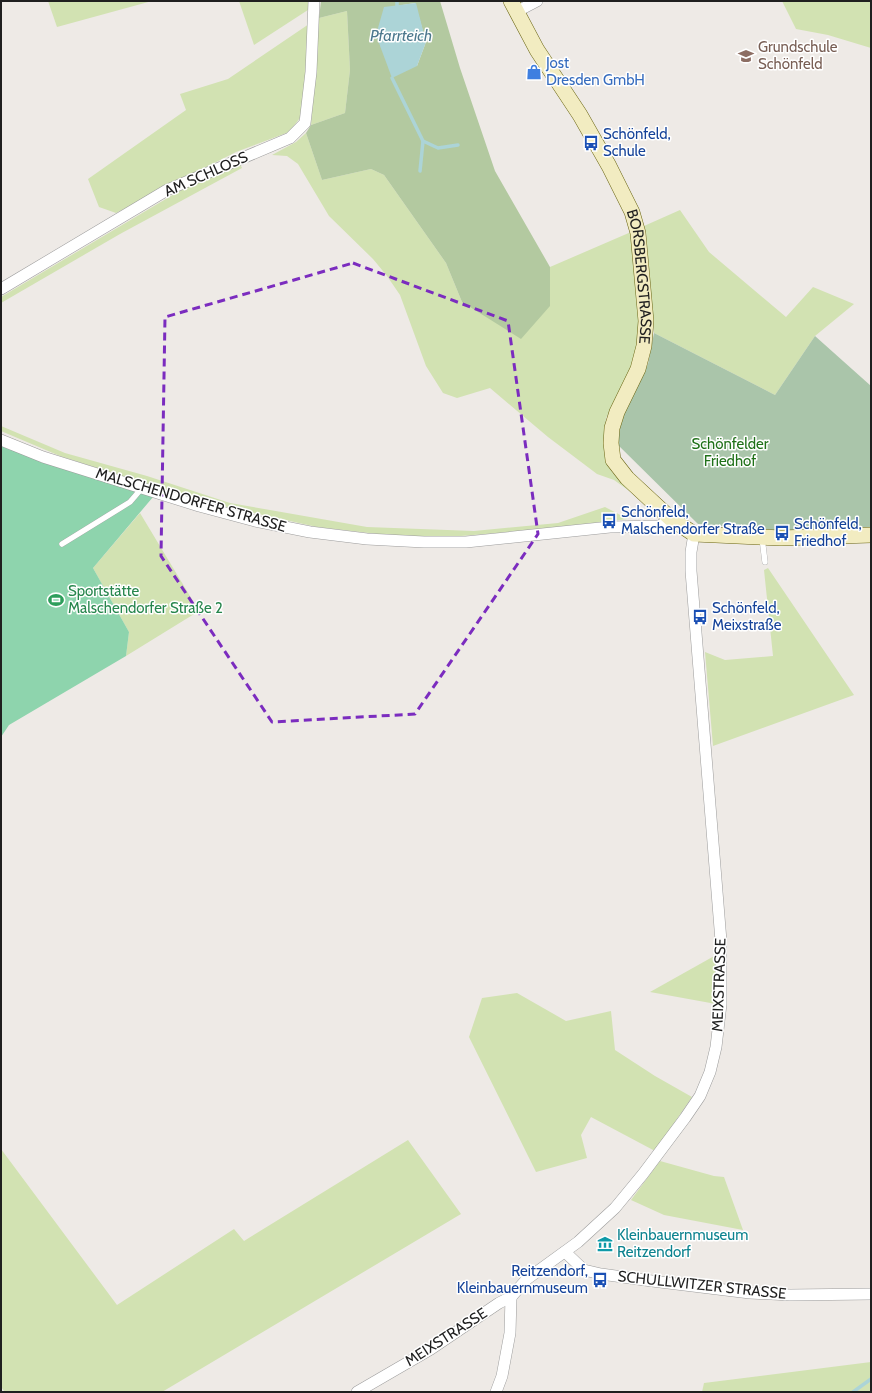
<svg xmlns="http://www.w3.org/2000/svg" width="872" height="1393" font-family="Cabin,sans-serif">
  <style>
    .grass { fill: #d2e2b2 }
    .forest { fill: #b3c9a0; fill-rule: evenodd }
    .cemetery { fill: #aac5aa }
    .pitch { fill: #8ed4ad }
    .water { fill: #acd4d7 }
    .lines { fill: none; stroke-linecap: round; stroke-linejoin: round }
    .stream { stroke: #acd4d7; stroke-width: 3.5 }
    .lane-casing { stroke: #9c9c9c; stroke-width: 6 }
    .street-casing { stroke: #9c9c9c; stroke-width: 12 }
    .secondary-casing { stroke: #6a6512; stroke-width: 16 }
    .lane { stroke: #fff; stroke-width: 5.5 }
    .street { stroke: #fff; stroke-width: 11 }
    .secondary { stroke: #f2ecc1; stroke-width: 15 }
    .marked { fill: none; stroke: #7b2cbf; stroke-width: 3; stroke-dasharray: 8 5; stroke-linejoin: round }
    .labels { text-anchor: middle; stroke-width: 3; stroke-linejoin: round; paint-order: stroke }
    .education-label { font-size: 15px; fill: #785e54; stroke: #fff; text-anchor: start }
    .shop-label { font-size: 15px; fill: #366cbe; stroke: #fff; text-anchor: start }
    .transit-label { font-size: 15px; fill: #164399; stroke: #fff; text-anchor: start }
    .street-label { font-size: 15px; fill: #1f1f1f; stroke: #fff }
    .park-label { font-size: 15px; fill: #207119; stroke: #fff }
    .leisure-label { font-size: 15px; fill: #27864d; stroke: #fff; text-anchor: start }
    .culture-label { font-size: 15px; fill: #0d838f; stroke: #fff; text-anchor: start }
    .water-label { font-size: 16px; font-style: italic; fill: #4c788d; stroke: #fff }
  </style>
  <rect width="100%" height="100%" fill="#eeeae6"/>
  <!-- grass -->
  <g class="grass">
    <path d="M48 1H152L57 27Z"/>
    <path d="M239 1H309L311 8 254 45Z"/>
    <path d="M782 1H871V48L828 35 796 29Z"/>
    <path d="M347 11 350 70 345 113 311 125 319 18Z"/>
    <path d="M309 24 305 98 300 118 289 132 236 152 116 213 99 207 88 179 186 110 180 94 228 79Z"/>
    <path d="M306 133 322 180 371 169 384 175 446 263 462 302 550 306V267L631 232 640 333 633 365 606 418 604 442 612 472 639 498 614 480 597 474 548 437 490 388 457 398 443 393 426 366 400 295 387 276 373 259 329 216 298 164 287 156 272 155 296 142Z"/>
    <path d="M240 164 242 168 120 234 1 303V297L186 187Z"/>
    <path d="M680 210 709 252 786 317 813 287 854 304 815 336 775 395 654 333 646 231 644 226Z"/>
    <path d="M1 426 65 453 147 476 230 503 367 527 474 531 558 523 605 507 628 519 534 530 461 536 425 537 378 534 317 527 227 507 140 482 60 456 1 431Z"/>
    <path d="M140 513 199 611 126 656 129 632 93 568Z"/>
    <path d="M768 568 854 695 713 746 705 652 725 660 773 656 764 570Z"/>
    <path d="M716 955V1004L650 992Z"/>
    <path d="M517 993 566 1021 611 1011 615 1050 655 1076 692 1097 655 1151 591 1117 581 1135 587 1158 536 1172 469 1037 482 998Z"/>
    <path d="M408 1140 461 1214 162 1392H5L1 1387V1149L117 1305 234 1229 244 1241Z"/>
    <path d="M660 1161 714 1176 724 1177 743 1230 664 1215 631 1200Z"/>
    <path d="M871 1362V1392H702L704 1383Z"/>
  </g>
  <!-- forest -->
  <path class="forest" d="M321 1H440L460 68 495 171 550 267V306L521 339 462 302 446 263 384 175 371 169 322 180 306 133 311 125 345 113 350 70 347 11 319 18ZM415 3 426 42 417 66 384 8Z"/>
  <!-- cemetery -->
  <path class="cemetery" d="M654 333 775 395 815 336 871 386V527L787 531 698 524 617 444 620 419 648 364Z"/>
  <!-- pitch -->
  <path class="pitch" d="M1 446 60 468 118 484 153 497 93 568 129 632 126 656 9 725 1 737Z"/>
  <!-- water -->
  <path class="water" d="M416 3 426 42 417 66 392 78 376 35 384 7Z"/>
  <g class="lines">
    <!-- stream -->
    <g class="stream">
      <path d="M397 1V6"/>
      <path d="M392 78 423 141 420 171"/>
      <path d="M423 141 438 148 458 145"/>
      <path d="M853 1392 871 1379"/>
    </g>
    <defs>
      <g id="lane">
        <path d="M762 538 765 562"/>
        <path d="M62 544 130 502 142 488"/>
      </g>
      <g id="street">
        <path d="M516 12 537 1"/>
        <path d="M1 289 167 190 290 138 305 123 311 72 314 1"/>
        <path d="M1 440 43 457 199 506 255 521 310 532 367 539 424 542H466L610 527 660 526 670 518"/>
        <path d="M565 1252 584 1270 601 1274 652 1281 750 1293 790 1295 871 1294"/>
        <path d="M357 1392 431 1349 499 1303 511 1297 527 1279 578 1242 615 1208 643 1174 685 1118 700 1096 710 1072 716 1047 721 1004V941L691 571V552L694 534"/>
        <path d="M496 1392 502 1376 510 1333 511 1297"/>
      </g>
      <g id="secondary">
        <path id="s1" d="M511 1 537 50 580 115 609 166 632 212 638 233 646 321 644 346 638 369 617 412 612 428 611 443 613 460 627 478 670 518 694 534 781 538 871 535"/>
      </g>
    </defs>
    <!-- lane casing -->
    <use href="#lane" class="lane-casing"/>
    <!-- street casing -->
    <use href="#street" class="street-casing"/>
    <!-- secondary casing -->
    <use href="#secondary" class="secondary-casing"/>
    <!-- lane -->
    <use href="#lane" class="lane"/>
    <!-- street -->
    <use href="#street" class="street"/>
    <!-- secondary -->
    <use href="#secondary" class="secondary"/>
  </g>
  <!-- marked area -->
  <path class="marked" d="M353 263 508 321 538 534 415 714 272 722 161 556 165 317Z"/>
  <!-- icons -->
  <defs>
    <symbol id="school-bare" viewBox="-9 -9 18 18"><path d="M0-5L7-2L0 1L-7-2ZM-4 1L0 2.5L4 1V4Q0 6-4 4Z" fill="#8d6e63" stroke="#fff" stroke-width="2.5" paint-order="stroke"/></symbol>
    <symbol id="shop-bare" viewBox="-9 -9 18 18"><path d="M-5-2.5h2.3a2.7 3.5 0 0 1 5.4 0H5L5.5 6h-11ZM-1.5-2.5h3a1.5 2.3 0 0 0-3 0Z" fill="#3f7fe0" stroke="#fff" stroke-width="2.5" paint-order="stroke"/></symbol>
    <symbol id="bus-bare" viewBox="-9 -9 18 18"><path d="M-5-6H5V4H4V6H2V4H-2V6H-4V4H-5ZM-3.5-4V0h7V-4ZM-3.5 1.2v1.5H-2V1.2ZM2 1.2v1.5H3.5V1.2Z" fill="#1a4fb4" stroke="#fff" stroke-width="2.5" paint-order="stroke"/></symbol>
    <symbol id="stadium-bare" viewBox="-9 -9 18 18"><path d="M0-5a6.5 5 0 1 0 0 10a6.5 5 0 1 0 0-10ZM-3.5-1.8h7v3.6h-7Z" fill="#2e9e5b" stroke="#fff" stroke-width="2.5" paint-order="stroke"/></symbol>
    <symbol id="museum-bare" viewBox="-9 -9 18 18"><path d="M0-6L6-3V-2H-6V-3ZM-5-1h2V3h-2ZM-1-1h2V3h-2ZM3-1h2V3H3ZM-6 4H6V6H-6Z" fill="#0f9aa8" stroke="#fff" stroke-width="2.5" paint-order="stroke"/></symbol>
  </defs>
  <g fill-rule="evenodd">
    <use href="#school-bare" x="735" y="45" width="22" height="22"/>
    <use href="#shop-bare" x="523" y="61" width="22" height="22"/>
    <use href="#bus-bare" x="580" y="132" width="22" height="22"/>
    <use href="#bus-bare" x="598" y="510" width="22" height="22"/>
    <use href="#bus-bare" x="771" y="522" width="22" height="22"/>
    <use href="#stadium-bare" x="45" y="589" width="22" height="22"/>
    <use href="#bus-bare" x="689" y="606" width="22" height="22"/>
    <use href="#museum-bare" x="594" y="1233" width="22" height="22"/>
    <use href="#bus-bare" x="589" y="1269" width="22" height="22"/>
  </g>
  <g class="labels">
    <!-- education labels -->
    <g class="education-label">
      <text x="758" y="52">Grundschule<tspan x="758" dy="17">Schönfeld</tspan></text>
    </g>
    <!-- shop labels -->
    <g class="shop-label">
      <text x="546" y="68">Jost<tspan x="546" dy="17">Dresden GmbH</tspan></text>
    </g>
    <!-- transit labels -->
    <g class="transit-label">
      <text x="603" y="139">Schönfeld,<tspan x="603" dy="17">Schule</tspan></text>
      <text x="621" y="517">Schönfeld,<tspan x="621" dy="17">Malschendorfer Straße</tspan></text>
      <text x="794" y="529">Schönfeld,<tspan x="794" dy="17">Friedhof</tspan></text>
      <text x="712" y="613">Schönfeld,<tspan x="712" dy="17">Meixstraße</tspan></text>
      <text x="588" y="1276" text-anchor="end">Reitzendorf,<tspan x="588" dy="17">Kleinbauernmuseum</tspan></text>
    </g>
    <!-- street labels -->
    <g class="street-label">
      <text transform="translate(206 174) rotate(-24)" y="5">AM SCHLOSS</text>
      <text dy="5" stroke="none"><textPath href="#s1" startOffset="309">BORSBERGSTRASSE</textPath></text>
      <text transform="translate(191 500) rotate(16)" y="5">MALSCHENDORFER STRASSE</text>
      <text transform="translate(719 985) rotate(-88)" y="5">MEIXSTRASSE</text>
      <text transform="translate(702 1285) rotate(6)" y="5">SCHULLWITZER STRASSE</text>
      <text transform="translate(446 1337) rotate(-33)" y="5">MEIXSTRASSE</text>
    </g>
    <!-- park labels -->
    <g class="park-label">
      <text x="730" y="449">Schönfelder<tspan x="730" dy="17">Friedhof</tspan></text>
    </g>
    <!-- leisure labels -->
    <g class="leisure-label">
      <text x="68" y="596">Sportstätte<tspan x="68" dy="17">Malschendorfer Straße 2</tspan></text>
    </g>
    <!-- culture labels -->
    <g class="culture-label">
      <text x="617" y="1240">Kleinbauernmuseum<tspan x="617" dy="17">Reitzendorf</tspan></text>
    </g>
    <!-- water labels -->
    <g class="water-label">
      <text x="401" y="41">Pfarrteich</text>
    </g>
  </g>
  <!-- border -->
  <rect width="872" height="1393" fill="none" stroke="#1f1f1f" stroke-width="4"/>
</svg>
